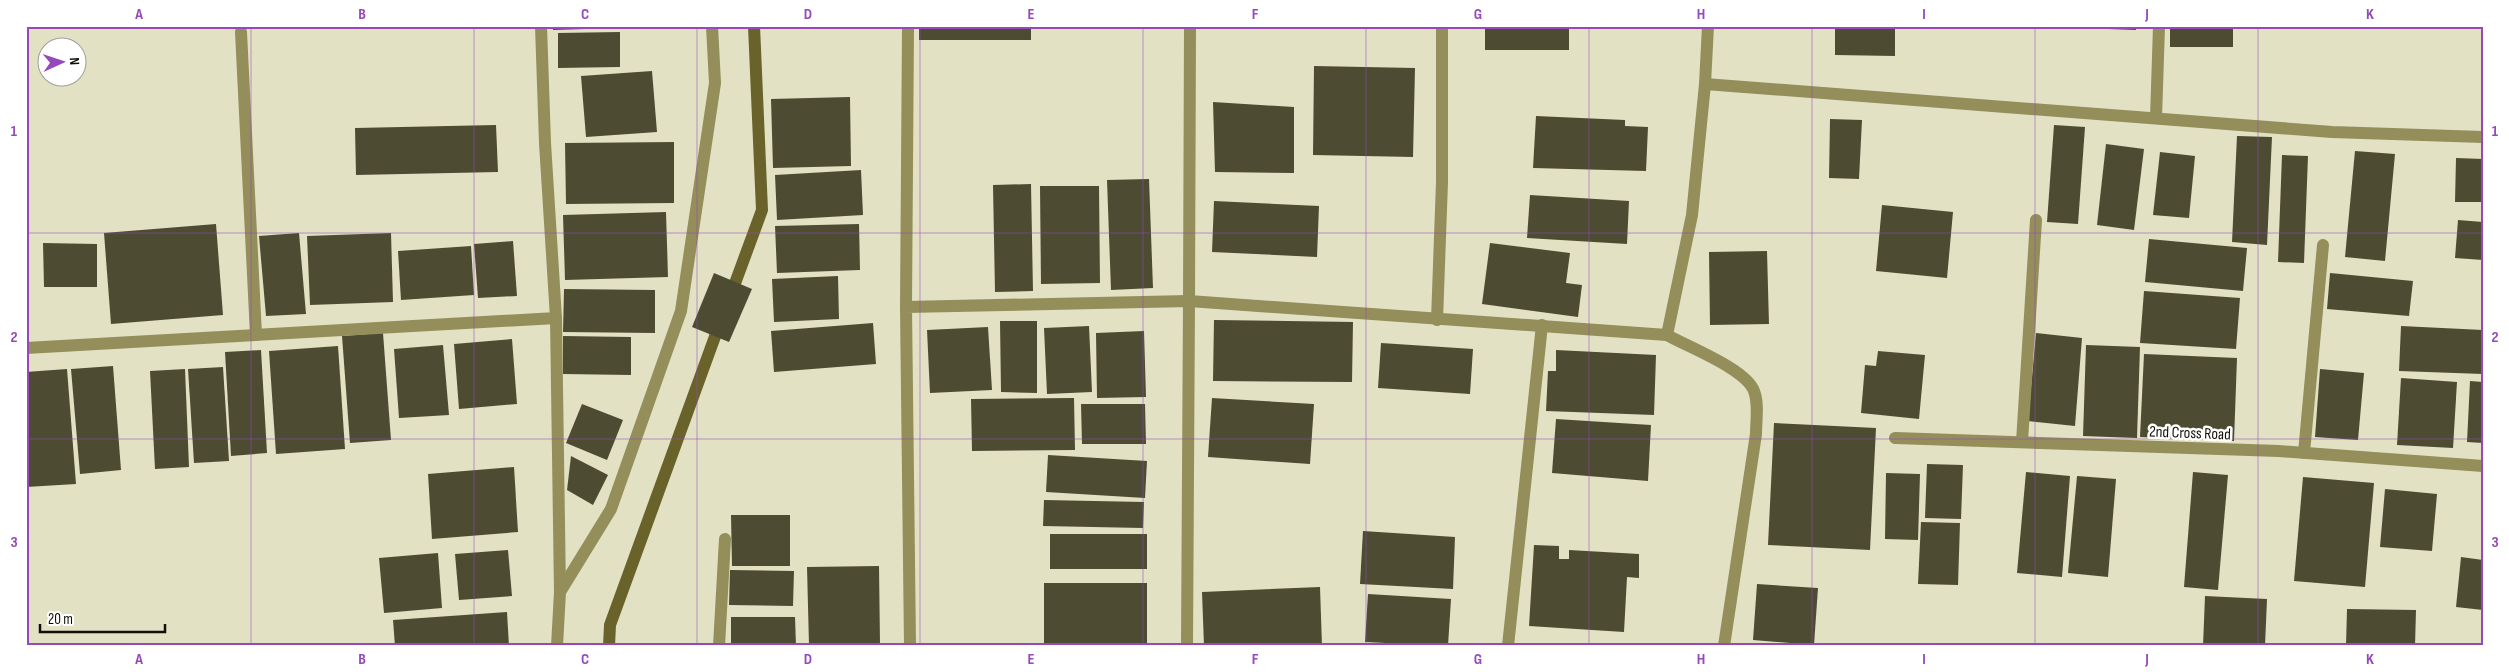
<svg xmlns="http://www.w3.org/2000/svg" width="2509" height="672" font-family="'Sofia Sans Condensed',sans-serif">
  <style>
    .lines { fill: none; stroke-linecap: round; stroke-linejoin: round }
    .stream { stroke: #69632b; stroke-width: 12 }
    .building { fill: #4e4b33 }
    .minor { stroke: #938e5a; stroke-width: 12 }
    .grid { fill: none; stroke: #9649ba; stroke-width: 1; stroke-opacity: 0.55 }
    .labels { text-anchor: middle; stroke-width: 5; stroke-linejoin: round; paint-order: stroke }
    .street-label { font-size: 16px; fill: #111007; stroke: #fff }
    .neatline { fill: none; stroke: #9649ba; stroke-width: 2 }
    .grid-label { font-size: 16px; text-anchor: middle; font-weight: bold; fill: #9649ba }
  </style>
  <rect width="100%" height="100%" fill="#e3e1c4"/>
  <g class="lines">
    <!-- stream -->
    <g class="stream">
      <path d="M730 297 762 210 754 26"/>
      <path d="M609 646 610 625 721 320"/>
    </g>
  </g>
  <!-- building -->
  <g class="building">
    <path d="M553 26H617V28L553 30Z"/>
    <rect x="919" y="26" width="112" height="14"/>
    <rect x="1485" y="26" width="84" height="24"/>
    <path d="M1835 26H1895V56L1835 55Z"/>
    <path d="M2080 26H2136V30L2080 28Z"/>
    <rect x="2170" y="26" width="63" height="21"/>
    <path d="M620 32V67L558 68V33Z"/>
    <path d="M1314 66 1415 68 1413 157 1313 155Z"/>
    <path d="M652 71 657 132 586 137 581 76Z"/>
    <path d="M850 97 851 166 773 168 771 99Z"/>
    <path d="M1213 102 1294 107V173L1215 172Z"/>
    <path d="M1536 116 1625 120V126L1648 127 1646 171 1533 168Z"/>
    <path d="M1830 119 1862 120 1859 179 1829 178Z"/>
    <path d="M496 125 498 172 356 175 355 128Z"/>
    <path d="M2054 125 2085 127 2078 224 2047 222Z"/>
    <path d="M2237 136 2272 137 2267 245 2232 242Z"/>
    <path d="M674 142V203L566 204 565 143Z"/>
    <path d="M2106 144 2144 149 2134 230 2097 225Z"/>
    <path d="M2355 151 2395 154 2385 261 2345 257Z"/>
    <path d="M2160 152 2195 156 2189 218 2153 215Z"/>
    <path d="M2282 155 2308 156 2304 263 2278 262Z"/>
    <path d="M2456 158 2483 159 2482 202H2455Z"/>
    <path d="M861 170 863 215 777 220 775 175Z"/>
    <path d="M1149 179 1153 288 1111 290 1107 180Z"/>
    <path d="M1031 184 1033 291 995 292 993 185Z"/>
    <path d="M1040 186H1099L1100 283 1041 284Z"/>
    <path d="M1530 195 1629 201 1627 244 1527 238Z"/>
    <path d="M1214 201 1319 206 1317 257 1212 252Z"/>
    <path d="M1882 205 1953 212 1947 278 1876 271Z"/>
    <path d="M666 212 668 277 565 280 563 215Z"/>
    <path d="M2458 220 2483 222V260L2455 258Z"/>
    <path d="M216 224 223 315 111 324 104 233Z"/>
    <path d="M859 224 860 270 777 273 775 226Z"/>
    <path d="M299 233 306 314 266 316 259 236Z"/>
    <path d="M391 233 393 302 310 305 307 236Z"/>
    <path d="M2149 239 2247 248 2243 291 2145 282Z"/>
    <path d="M513 241 517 296 478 298 474 244Z"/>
    <path d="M43 243 97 244V287H44Z"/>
    <path d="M1490 243 1570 253 1566 283 1582 285 1578 317 1482 304Z"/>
    <path d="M471 246 474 295 401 300 398 251Z"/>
    <path d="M1767 251 1769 324 1710 325 1709 252Z"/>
    <path d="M714 273 752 289 729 342 692 327Z"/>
    <path d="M2330 273 2413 281 2409 316 2327 309Z"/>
    <path d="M838 276 839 319 774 322 772 279Z"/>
    <path d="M564 289 655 290V333L563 332Z"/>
    <path d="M2144 291 2240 298 2236 349 2140 343Z"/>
    <path d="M1214 320 1353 322 1352 382 1213 381Z"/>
    <path d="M1000 321H1037V393L1001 392Z"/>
    <path d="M873 323 876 364 774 372 771 331Z"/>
    <path d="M1089 326 1092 392 1047 394 1044 328Z"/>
    <path d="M2401 326 2483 330V374L2399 371Z"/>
    <path d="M988 327 992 390 930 393 927 330Z"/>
    <path d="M1144 331 1146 397 1097 398 1096 333Z"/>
    <path d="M383 333 391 440 350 443 342 336Z"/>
    <path d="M2036 333 2082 338 2075 426 2028 421Z"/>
    <path d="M563 336 631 337V375L563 374Z"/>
    <path d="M512 339 517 404 459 409 454 344Z"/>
    <path d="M1381 343 1473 349 1470 394 1378 388Z"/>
    <path d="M443 345 449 415 399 418 394 349Z"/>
    <path d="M2086 345 2140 347 2137 438 2083 436Z"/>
    <path d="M338 346 345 449 276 454 269 351Z"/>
    <path d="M261 350 267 453 231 456 225 352Z"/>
    <path d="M1556 350 1656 355 1654 415 1546 411 1548 371H1556Z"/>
    <path d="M1878 351 1925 355 1919 419 1861 413 1865 365 1876 366Z"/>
    <path d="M2144 354 2237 358 2234 441 2140 437Z"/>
    <path d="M113 366 121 470 80 474 71 369Z"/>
    <path d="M223 367 229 461 194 463 188 369Z"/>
    <path d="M67 369 76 484 26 487V372Z"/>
    <path d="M185 369 189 467 155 469 150 371Z"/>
    <path d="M2320 369 2364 373 2358 440 2315 437Z"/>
    <path d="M2401 378 2457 382 2453 448 2397 445Z"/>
    <path d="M2470 381 2483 382V443L2467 442Z"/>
    <path d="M1074 398 1075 450 972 451 971 399Z"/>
    <path d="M1212 398 1314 404 1310 464 1208 457Z"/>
    <path d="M582 404 623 420 607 460 566 443Z"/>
    <path d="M1081 404H1145L1146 444H1082Z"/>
    <path d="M1556 419 1651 425 1648 481 1552 473Z"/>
    <path d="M1774 423 1876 428 1870 550 1768 545Z"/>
    <path d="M1048 455 1147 461 1145 498 1046 492Z"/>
    <path d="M571 456 608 475 593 505 567 490Z"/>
    <path d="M1927 464 1963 465 1961 519 1925 518Z"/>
    <path d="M514 467 518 532 432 539 428 474Z"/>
    <path d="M2026 472 2070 476 2062 577 2017 573Z"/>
    <path d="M2193 472 2228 475 2218 590 2184 587Z"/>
    <path d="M1886 473 1920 474 1918 540 1885 539Z"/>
    <path d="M2077 476 2116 479 2108 577 2068 573Z"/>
    <path d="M2303 477 2374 483 2365 587 2294 581Z"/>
    <path d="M2385 489 2437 494 2432 551 2380 547Z"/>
    <path d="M1044 500 1144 502 1143 528 1043 526Z"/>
    <path d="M731 515H790V566H732Z"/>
    <path d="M1921 522 1960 523 1958 585 1918 584Z"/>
    <path d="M1363 531 1455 537 1453 589 1360 584Z"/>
    <rect x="1050" y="534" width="97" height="35"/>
    <path d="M1534 545 1559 546V559H1569V550L1639 554V578L1627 577 1624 632 1529 626Z"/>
    <path d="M508 550 512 596 459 600 455 554Z"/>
    <path d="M438 553 442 608 384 613 379 558Z"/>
    <path d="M2461 557 2483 560V610L2456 607Z"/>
    <path d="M879 566 880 644 809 645 807 567Z"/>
    <path d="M730 570 794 571 793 606 729 605Z"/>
    <rect x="1044" y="583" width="103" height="63"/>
    <path d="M1757 584 1818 588 1814 645 1753 640Z"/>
    <path d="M1320 587 1322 646H1204L1202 592Z"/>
    <path d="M1368 594 1451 599 1448 646 1365 642Z"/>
    <path d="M2205 596 2267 599 2265 646H2203Z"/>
    <path d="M2347 609 2416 610 2415 646H2346Z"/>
    <path d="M507 612 509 646H395L393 620Z"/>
    <path d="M731 617H795L796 646H731Z"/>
  </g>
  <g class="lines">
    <!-- minor -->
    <g class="minor">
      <path d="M1190 26 1189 301 1667 335 1692 215 1705 84 1708 26"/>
      <path d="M241 32 256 335"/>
      <path d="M1705 84 2332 132 2483 137"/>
      <path d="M2156 118 2159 26"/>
      <path d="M906 307 908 26"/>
      <path d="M556 318 560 592 557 646"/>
      <path d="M1437 320 1442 182V26"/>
      <path d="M1667 335C1688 347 1746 369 1754 391 1759 404 1756 420 1756 434L1724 646"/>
      <path d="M26 348 556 318 545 143 541 26"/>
      <path d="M1895 438 2279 451 2483 466"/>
      <path d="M2022 442 2036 220"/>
      <path d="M2304 453 2323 245"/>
      <path d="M560 592 611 509 681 311 715 83 712 26"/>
      <path d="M719 646 725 539"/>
      <path d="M910 646 906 307 1189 301 1187 646"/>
      <path d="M1508 646 1542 325"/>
    </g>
  </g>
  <!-- grid -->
  <path class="grid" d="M251 26V646M474 26V646M697 26V646M920 26V646M1143 26V646M1366 26V646M1589 26V646M1812 26V646M2035 26V646M2258 26V646M26 233H2483M26 439H2483"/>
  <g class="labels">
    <!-- street labels -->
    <g class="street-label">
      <text transform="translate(2190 432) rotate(2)" y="6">2nd Cross Road</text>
    </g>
  </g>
  <!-- border -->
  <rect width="2509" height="672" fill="none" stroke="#ffffff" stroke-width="55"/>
  <!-- north arrow -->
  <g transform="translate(62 62) rotate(87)"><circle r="24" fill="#ffffff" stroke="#a09f9c"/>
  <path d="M0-4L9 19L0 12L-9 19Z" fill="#9649ba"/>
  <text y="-8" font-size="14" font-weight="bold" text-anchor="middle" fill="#111007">N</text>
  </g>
  <!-- scale -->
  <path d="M40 624v8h125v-8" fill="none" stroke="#111007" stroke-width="2.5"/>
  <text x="48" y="624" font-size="15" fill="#111007" stroke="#ffffff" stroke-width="4" paint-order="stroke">20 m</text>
  <rect x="28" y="28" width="2454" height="616" class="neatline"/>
  <g class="grid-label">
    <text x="139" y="19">A</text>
    <text x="362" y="19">B</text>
    <text x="585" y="19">C</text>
    <text x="808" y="19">D</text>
    <text x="1031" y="19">E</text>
    <text x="1255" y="19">F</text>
    <text x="1478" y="19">G</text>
    <text x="1701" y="19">H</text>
    <text x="1924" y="19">I</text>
    <text x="2147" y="19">J</text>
    <text x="2370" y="19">K</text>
    <text x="14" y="136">1</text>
    <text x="2495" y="136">1</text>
    <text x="14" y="342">2</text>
    <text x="2495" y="342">2</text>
    <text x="14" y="547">3</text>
    <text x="2495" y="547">3</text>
    <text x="139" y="664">A</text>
    <text x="362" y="664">B</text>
    <text x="585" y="664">C</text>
    <text x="808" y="664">D</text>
    <text x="1031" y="664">E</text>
    <text x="1255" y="664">F</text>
    <text x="1478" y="664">G</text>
    <text x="1701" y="664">H</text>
    <text x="1924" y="664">I</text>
    <text x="2147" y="664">J</text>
    <text x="2370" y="664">K</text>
  </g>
</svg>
